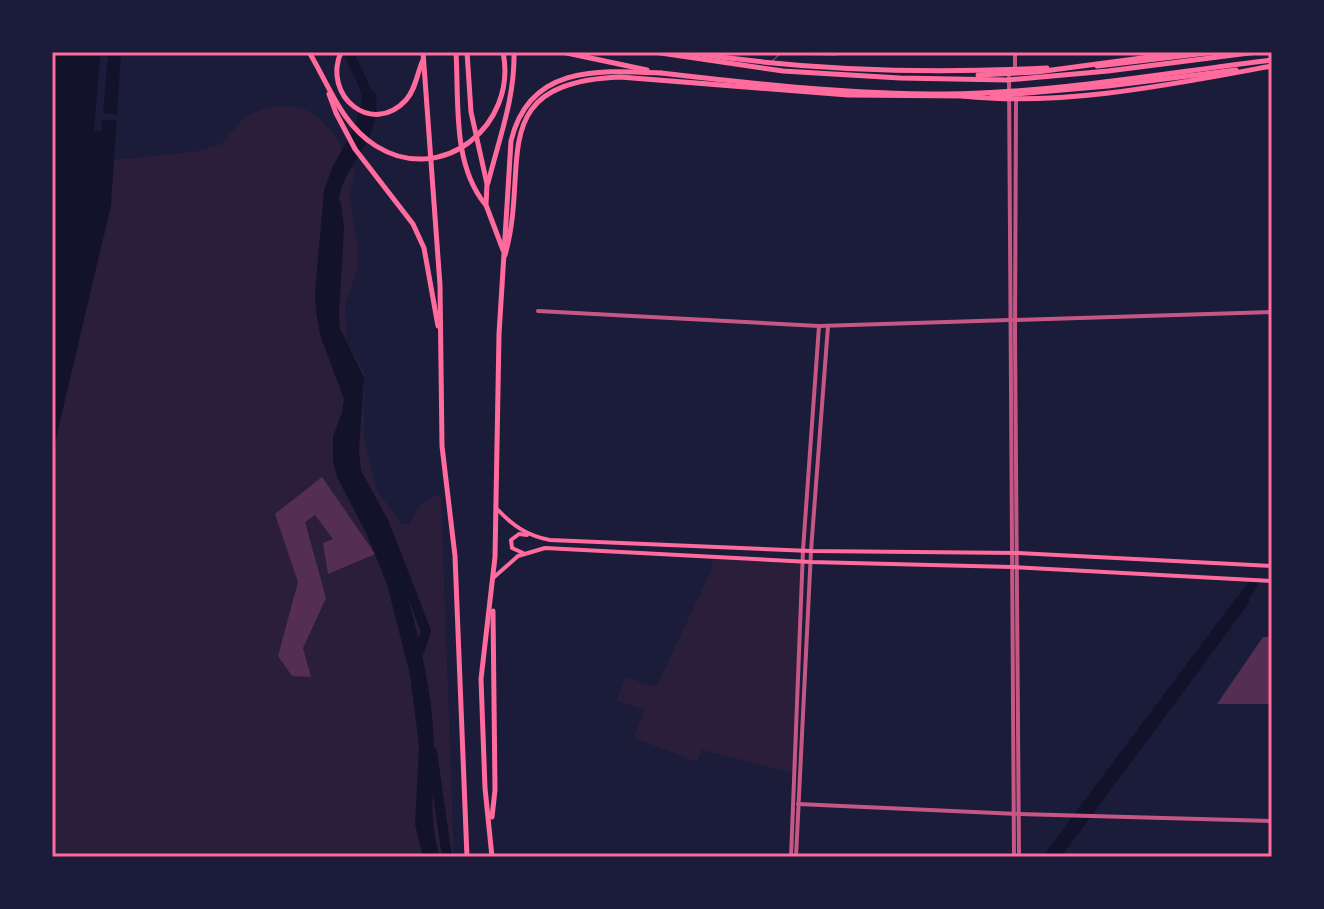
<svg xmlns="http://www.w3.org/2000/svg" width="1324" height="909" font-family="Quicksand,sans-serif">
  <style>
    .green { fill: #2a1e3b }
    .water { fill: #12122b }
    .pier { fill: #1b1b3a }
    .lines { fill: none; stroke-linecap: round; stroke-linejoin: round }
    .river { stroke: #12122b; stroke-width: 10 }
    .building { fill: #542f53 }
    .service { stroke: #c65784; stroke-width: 1 }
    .tertiary { stroke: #c65784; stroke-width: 4 }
    .secondary { stroke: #ff6b9d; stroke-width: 4 }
    .primary { stroke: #ff6b9d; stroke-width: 5 }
    .trunk { stroke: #ff6b9d; stroke-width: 5 }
    .neatline { fill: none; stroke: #ff6b9d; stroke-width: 3 }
  </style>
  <rect width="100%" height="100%" fill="#1b1b3a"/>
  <!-- green -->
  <g class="green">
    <path d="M267 107C276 107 285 105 294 107 325 111 342 146 355 172L349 194 357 242 358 269 345 303 347 341 364 372V439L376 488 400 523 409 525C416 509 422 498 441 495L454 857H52V455L97 259 107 226 114 160 199 151 221 144 245 117Z"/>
    <path d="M712 556 802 561 793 773 702 750 697 762 634 738 644 710 617 700 625 677 656 687 711 571Z"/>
  </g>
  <!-- water -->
  <g class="water">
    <path d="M52 52H121L111 205 52 455Z"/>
    <path d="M370 88 376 94C380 140 353 154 341 190 332 218 334 265 332 295 335 330 347 359 359 391 362 418 345 437 350 462 356 487 371 507 381 529 403 575 417 625 426 675 431 701 434 727 434 754 433 790 429 823 440 857H423L415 824 419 745 410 675 387 584 367 535 338 479 333 462V436L342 413 344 399 320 335 316 310 315 293 324 190 333 166 355 126 365 89Z"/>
    <path d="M1248 593 1249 603 1061 857H1042L1236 598Z"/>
  </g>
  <!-- pier -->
  <path class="pier" d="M100 56 108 57 103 113 117 115V120H102L101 131H94Z"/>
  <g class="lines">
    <!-- river -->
    <g class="river">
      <path d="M348 52 362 81 368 99"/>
      <path d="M336 204 339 228 334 313 335 329 359 379 354 449 356 472 384 523 426 631 417 657"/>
      <path d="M1241 601 1253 584"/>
      <path d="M432 752 447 857"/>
    </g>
  </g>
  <!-- building -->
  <g class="building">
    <path d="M322 477 375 554 328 574 323 543 333 539 315 515 305 522 326 598 303 648 311 677 292 676 278 656 298 582 275 514Z"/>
    <path d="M1263 637H1272V704H1217Z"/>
  </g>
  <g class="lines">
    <!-- service -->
    <path class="service" d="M772 61 780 54 836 55 842 52"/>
    <!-- tertiary -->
    <g class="tertiary">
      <path d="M1015 52V71"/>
      <path d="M1009 77 1014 857"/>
      <path d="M1016 99 1015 334 1019 857"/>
      <path d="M538 311 819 326 1272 312"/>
      <path d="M798 804 1019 814 1272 821"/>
      <path d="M791 857 803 550 819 326"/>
      <path d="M796 857 811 551 828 326"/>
    </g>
    <!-- secondary -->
    <g class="secondary">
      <path d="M497 509C513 526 528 536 550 540L811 551 1018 553 1272 566"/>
      <path d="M523 553 512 548 511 540 519 534 527 535"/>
      <path d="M493 578 518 556 545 548 811 562 1012 567 1272 581"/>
    </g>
    <!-- primary -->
    <g class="primary">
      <path d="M686 52C806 71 926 74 1047 68"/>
      <path d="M1097 66 1215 52"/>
      <path d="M992 96 1108 86 1236 70"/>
      <path d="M505 255C531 164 482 83 620 77L848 95 966 96"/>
    </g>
    <!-- trunk -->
    <g class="trunk">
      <path d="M309 52C329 85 341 124 376 146 442 187 518 125 503 52"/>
      <path d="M341 52C322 96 372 137 406 100 416 89 417 73 423 60"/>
      <path d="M423 52 440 285 442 446 455 556 467 857"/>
      <path d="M456 52C459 102 452 163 485 204"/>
      <path d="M467 52 471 112 487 184 486 205 503 250"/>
      <path d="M562 52 647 70"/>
      <path d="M654 52 783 71 900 78 1007 80 1108 71 1257 52"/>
      <path d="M661 73C755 84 850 94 945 94 1055 93 1164 73 1272 60"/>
      <path d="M978 75 1037 72 1187 52"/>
      <path d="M329 94 336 113 355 149 413 224 424 248 438 326"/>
      <path d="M963 96C1062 107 1174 84 1272 66"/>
      <path d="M488 183C499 139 515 98 514 52"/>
      <path d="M492 817 495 790 493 611"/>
      <path d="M492 857 485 788 481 679 495 557 499 334 511 141C529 65 598 70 661 73"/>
    </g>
  </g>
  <!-- border -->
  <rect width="1324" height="909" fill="none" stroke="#1b1b3a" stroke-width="108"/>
  <rect x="54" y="54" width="1216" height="801" class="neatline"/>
</svg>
